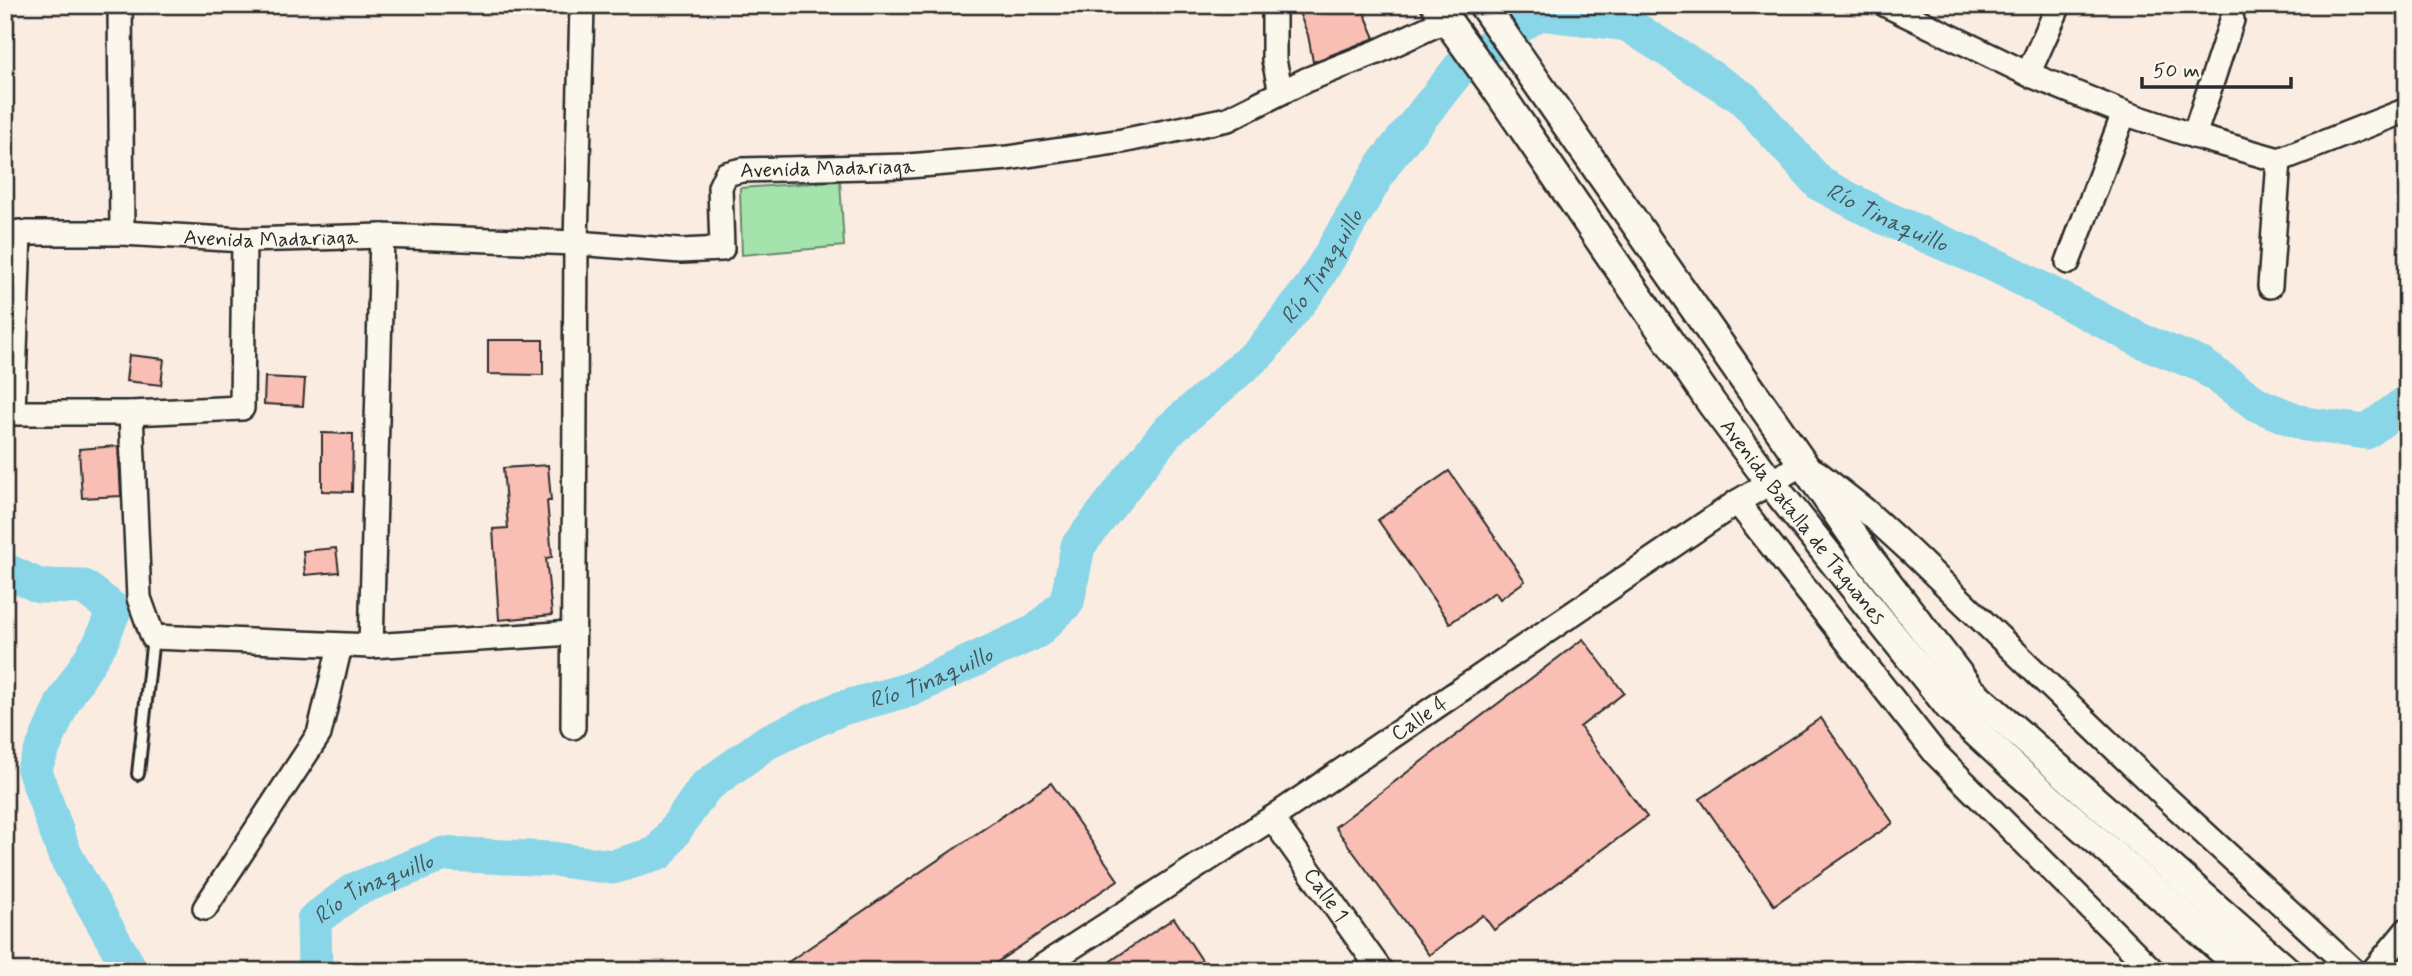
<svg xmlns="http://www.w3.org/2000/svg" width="2412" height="976" font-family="Mynerve,sans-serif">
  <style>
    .green { fill: #a4e4ac; stroke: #68886c; stroke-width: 2 }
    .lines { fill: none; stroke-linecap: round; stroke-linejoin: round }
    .river { stroke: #89d6e8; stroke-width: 35 }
    .building { fill: #f9beb4; stroke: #2b2b2b; stroke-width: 2 }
    .service-casing { stroke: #2b2b2b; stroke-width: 16 }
    .minor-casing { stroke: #2b2b2b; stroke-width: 28 }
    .tertiary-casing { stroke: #2b2b2b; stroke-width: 33 }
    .service { stroke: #fbf7ec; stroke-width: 10 }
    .minor { stroke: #fbf7ec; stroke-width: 23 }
    .tertiary { stroke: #fbf7ec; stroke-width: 28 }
    .labels { text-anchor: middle; stroke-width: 5; stroke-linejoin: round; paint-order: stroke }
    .street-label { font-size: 21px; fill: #2b2b2b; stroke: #fbf7ec }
    .water-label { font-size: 23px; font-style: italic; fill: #42565a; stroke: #fbf7ec }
  </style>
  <rect width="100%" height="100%" fill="#fbece1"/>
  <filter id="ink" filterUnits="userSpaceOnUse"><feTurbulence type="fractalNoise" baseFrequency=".0143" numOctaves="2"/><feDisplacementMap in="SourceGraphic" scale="14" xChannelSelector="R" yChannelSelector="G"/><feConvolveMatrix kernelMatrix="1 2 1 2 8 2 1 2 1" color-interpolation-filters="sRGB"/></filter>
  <g filter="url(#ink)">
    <!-- green -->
    <path class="green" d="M840 181 844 246 742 255 740 188Z"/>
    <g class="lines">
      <!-- river -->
      <g class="river">
        <path d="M5 570 39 586 84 587 114 610 101 642 63 702 34 769 65 855 131 971"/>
        <path id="s1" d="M315 971 314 920 354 890 444 854 552 859 613 867 659 853 705 787 767 742 839 709 911 689 1037 631 1067 602 1078 546 1166 433 1261 351 1312 286 1385 162 1463 64 1539 13 1627 24 1743 98 1820 184 1883 217 1999 267 2142 341 2202 365 2258 405 2305 424 2366 432 2407 402"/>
      </g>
    </g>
    <!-- building -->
    <g class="building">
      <path d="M1296 5H1361L1375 38 1313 62 1308 35Z"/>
      <path d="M488 340H543V375L488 374Z"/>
      <path d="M129 355 164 359 161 385 126 381Z"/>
      <path d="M265 377 305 379 303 406 264 404Z"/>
      <path d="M322 433 353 434 352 492 322 491Z"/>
      <path d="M118 446 121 496 82 498 79 449Z"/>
      <path d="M548 465 551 501H547L552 557 546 558 552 615 499 620 493 529 508 528 503 468Z"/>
      <path d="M1449 471 1525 581 1500 599 1495 592 1450 623 1378 520Z"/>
      <path d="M336 548 339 572 305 575 303 551Z"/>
      <path d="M1583 639 1624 693 1580 727 1647 817 1494 930 1483 915 1429 955 1335 827Z"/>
      <path d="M1821 718 1893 823 1774 905 1700 799Z"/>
      <path d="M1051 783 1118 880 984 971H775Z"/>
      <path d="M1174 918 1209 971H1096Z"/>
    </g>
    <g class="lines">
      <defs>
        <path id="service" d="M138 774 153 637"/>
        <g id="minor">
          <path d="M120 5 122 233"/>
          <path d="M1274 5V60L1281 92"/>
          <path d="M1886 5 2028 74 2124 113 2194 136 2279 160 2407 110"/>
          <path d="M2028 74 2059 5"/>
          <path d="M2194 136 2232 20"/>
          <path d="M19 232 13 413H131L242 408 244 240"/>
          <path id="s2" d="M5 233H122L244 240 382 236 576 243 681 251 722 249 720 187 726 174 742 170 908 166 1008 158 1122 141 1228 119 1306 80 1377 52 1446 20"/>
          <path d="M382 236 371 646 572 633"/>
          <path d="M2068 262 2124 113"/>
          <path d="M2270 286 2279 160"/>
          <path d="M131 413 139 598 153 637 371 646"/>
          <path d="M1737 502 1936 754 2153 971"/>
          <path d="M573 727 576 243 582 5"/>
          <path id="s3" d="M1272 818 1381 971"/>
          <path d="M205 908 319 734 340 646"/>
          <path id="s4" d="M1035 971 1272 818 1737 502 1802 464 1818 473 1865 510 1911 552 2162 794 2354 971"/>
          <path d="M2373 971 2407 930"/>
        </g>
        <g id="tertiary">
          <path id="s5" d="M1436 5 1495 87 1712 404 1771 483 1951 709 2017 770 2246 971"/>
          <path d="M1483 5 1870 560 1971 691 2287 971"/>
        </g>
      </defs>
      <!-- service casing -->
      <use href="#service" class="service-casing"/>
      <!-- minor casing -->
      <use href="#minor" class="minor-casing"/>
      <!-- tertiary casing -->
      <use href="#tertiary" class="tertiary-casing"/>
      <!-- service -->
      <use href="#service" class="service"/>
      <!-- minor -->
      <use href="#minor" class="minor"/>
      <!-- tertiary -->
      <use href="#tertiary" class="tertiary"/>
    </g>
  </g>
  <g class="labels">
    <!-- street labels -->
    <g class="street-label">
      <text dy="7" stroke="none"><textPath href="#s2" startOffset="896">Avenida Madariaga</textPath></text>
      <text dy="7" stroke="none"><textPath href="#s2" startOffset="266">Avenida Madariaga</textPath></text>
      <text dy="7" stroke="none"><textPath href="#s5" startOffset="634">Avenida Batalla de Taguanes</textPath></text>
      <text dy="7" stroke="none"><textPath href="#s4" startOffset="460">Calle 4</textPath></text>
      <text dy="7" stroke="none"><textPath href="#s3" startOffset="94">Calle 1</textPath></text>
    </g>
    <!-- water labels -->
    <g class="water-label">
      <text dy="8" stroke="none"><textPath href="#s1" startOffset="2093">Río Tinaquillo</textPath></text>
      <text dy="8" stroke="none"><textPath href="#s1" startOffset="1337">Río Tinaquillo</textPath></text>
      <text dy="8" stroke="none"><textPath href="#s1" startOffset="749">Río Tinaquillo</textPath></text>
      <text dy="8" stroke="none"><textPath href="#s1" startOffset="119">Río Tinaquillo</textPath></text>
    </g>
  </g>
  <!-- margin -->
  <rect width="2412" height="976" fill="none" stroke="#fbf7ec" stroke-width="28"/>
  <rect x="14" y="14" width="2384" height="948" fill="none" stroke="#2b2b2b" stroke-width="2.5" filter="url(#ink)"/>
  <!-- scale -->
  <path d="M2142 77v10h149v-10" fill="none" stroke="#2b2b2b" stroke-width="3.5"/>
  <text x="2153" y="77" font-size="21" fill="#2b2b2b" stroke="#fbf7ec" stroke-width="5" paint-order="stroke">50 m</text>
</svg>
